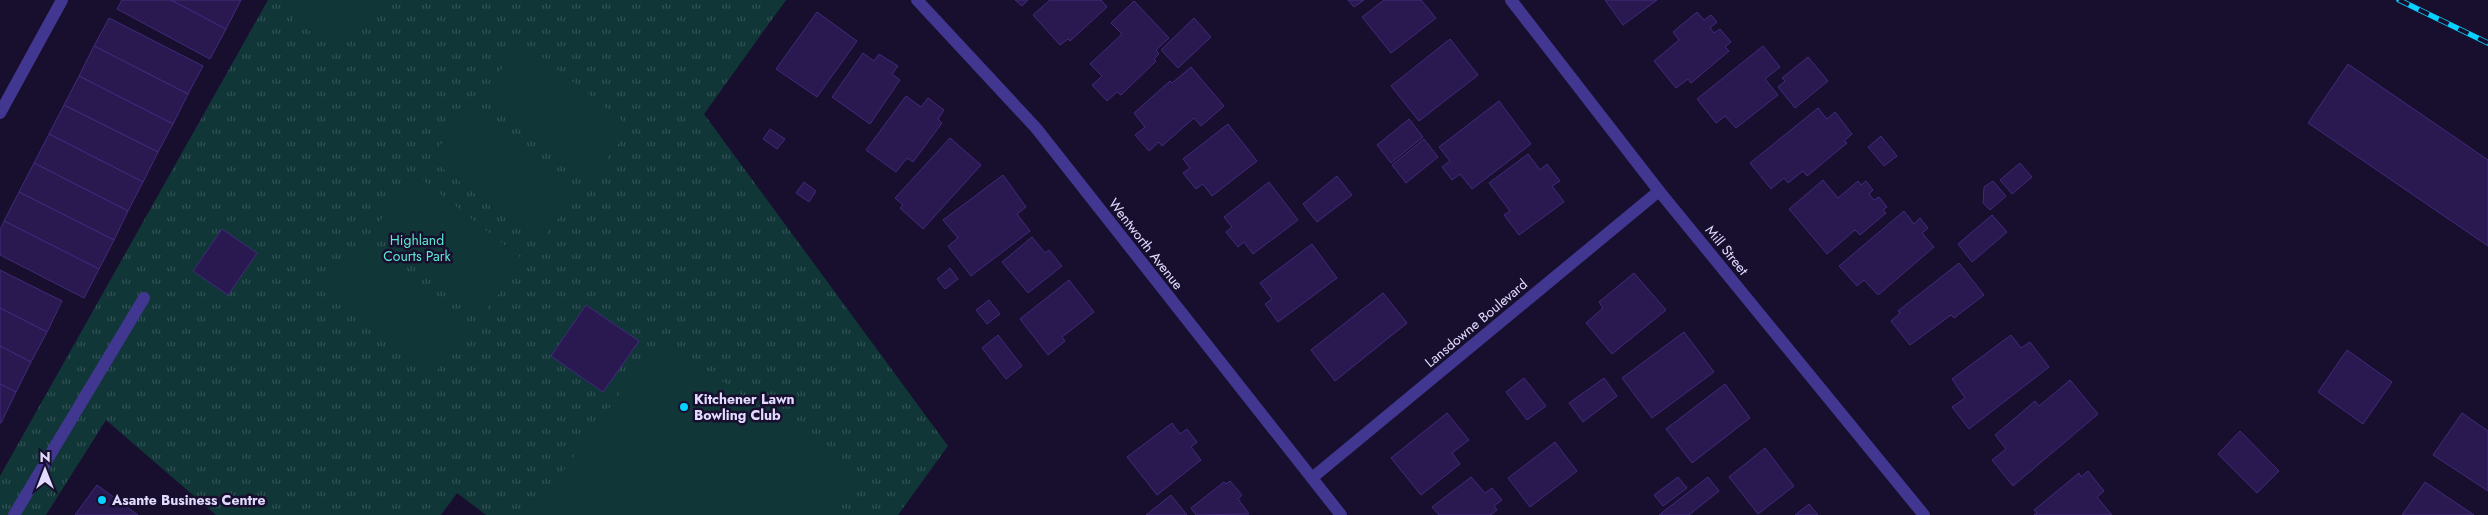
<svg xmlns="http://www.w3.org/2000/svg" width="2488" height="515" font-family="Jost,sans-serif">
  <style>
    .park { fill: url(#park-tufts) }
    .pitch { fill: #113638 }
    .building { fill: #291950; stroke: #412a7d }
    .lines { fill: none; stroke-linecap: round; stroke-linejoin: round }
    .minor { stroke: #413690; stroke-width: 12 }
    .rail-casing { stroke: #07d1ff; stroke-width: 5.5 }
    .rail { stroke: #170f2d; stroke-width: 4; stroke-dasharray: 11; stroke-linecap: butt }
    .poi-dot { fill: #07d1ff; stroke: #170f2d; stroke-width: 2 }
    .labels { text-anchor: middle; stroke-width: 5; stroke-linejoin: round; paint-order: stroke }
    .park-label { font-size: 14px; fill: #5cead3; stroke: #170f2d }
    .street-label { font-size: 14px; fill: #e2dbff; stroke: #170f2d }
    .poi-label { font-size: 14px; font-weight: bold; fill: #e2dbff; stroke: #170f2d; text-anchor: start }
  </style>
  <defs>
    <pattern id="park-tufts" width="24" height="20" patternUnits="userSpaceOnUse" patternTransform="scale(1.25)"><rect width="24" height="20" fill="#113638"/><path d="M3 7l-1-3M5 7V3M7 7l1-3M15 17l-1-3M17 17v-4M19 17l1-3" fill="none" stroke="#335256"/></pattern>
  </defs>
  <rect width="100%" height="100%" fill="#170f2d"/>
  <!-- park -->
  <path class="park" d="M268 0H786L704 114 948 446 898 515H486L457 493 441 515H216L106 420 46 515H0V476Z"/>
  <!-- pitch -->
  <g class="pitch">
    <path d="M306 0H368L373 3 341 51 292 20Z"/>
    <path d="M523 42 631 128 591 178 483 92Z"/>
    <path d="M470 108 578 194 538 244 430 158Z"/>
    <path d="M416 175 525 261 485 311 376 226Z"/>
    <path d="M363 242 471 327 431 378 323 291Z"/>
    <path d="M661 337 855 477 828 515H531Z"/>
  </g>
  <!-- building -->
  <g class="building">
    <path d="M122 0H171L226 29 210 59 117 9Z"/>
    <path d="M171 0H241L226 29Z"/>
    <path d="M1015 0H1028L1022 6Z"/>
    <path d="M1050 0H1101L1107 7 1070 41 1068 39 1060 45 1033 15Z"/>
    <path d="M1348 0H1364L1354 7Z"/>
    <path d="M1384 0H1421L1436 18 1391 53 1362 17Z"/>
    <path d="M1605 0H1657L1623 25Z"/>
    <path d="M1134 1 1169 38 1156 50 1159 54 1154 59 1156 61 1121 95 1117 92 1107 101 1092 85 1102 76 1090 64 1122 34 1111 23Z"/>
    <path d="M817 12 857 41 817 97 776 69Z"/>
    <path d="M1697 12 1704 20 1711 15 1717 22 1710 28 1714 33 1720 29 1731 42 1725 47 1729 51 1691 83 1688 79 1676 88 1654 61 1679 40 1673 32Z"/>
    <path d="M109 18 203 66 188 94 94 46Z"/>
    <path d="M1194 18 1211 37 1178 68 1161 50Z"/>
    <path d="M1450 39 1478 75 1419 121 1391 86Z"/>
    <path d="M94 46 188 94 173 124 79 76Z"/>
    <path d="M1763 46 1780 67 1765 79 1778 95 1736 128 1725 116 1716 123 1697 99Z"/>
    <path d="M863 53 874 61 879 54 898 66 892 74 900 80 870 124 832 97Z"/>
    <path d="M1808 57 1828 81 1795 108 1778 87 1785 81 1782 78Z"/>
    <path d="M2348 64 2488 160V246L2308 123Z"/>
    <path d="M1191 67 1224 106 1201 126 1194 118 1162 146 1159 142 1149 151 1135 135 1145 127 1134 113 1170 81 1172 83Z"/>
    <path d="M79 76 173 124 158 152 64 105Z"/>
    <path d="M906 96 921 107 928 98 944 110 938 119 942 123 913 162 907 158 896 172 866 150Z"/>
    <path d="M1499 101 1531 144 1472 189 1460 174 1452 180 1442 167 1450 161 1439 147Z"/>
    <path d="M64 105 158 152 143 182 49 134Z"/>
    <path d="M1818 108 1827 119 1835 112 1852 134 1844 141 1847 143 1807 176 1803 171 1788 183 1784 178 1771 189 1750 163Z"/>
    <path d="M1409 119 1423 137 1391 163 1377 145Z"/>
    <path d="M1228 124 1257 161 1212 196 1203 184 1196 189 1183 173 1190 168 1183 159Z"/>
    <path d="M770 129 785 139 777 149 763 139Z"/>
    <path d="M49 134 143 182 128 211 34 163Z"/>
    <path d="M1881 136 1897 156 1884 166 1868 147Z"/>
    <path d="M950 138 981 165 923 229 900 208 903 205 895 198Z"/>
    <path d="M1424 139 1438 157 1406 183 1392 165Z"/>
    <path d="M1528 154 1540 170 1547 164 1560 181 1552 186 1564 202 1519 235 1504 215 1510 211 1489 183Z"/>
    <path d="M34 163 128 211 114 240 19 192Z"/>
    <path d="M2020 163 2032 177 2012 194 2000 180Z"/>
    <path d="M1003 175 1026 207 1017 214 1030 231 971 276 948 246 958 238 943 220Z"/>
    <path d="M1337 176 1352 195 1317 222 1303 204Z"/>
    <path d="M1823 180 1838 198 1858 181 1861 185 1866 181 1873 190 1869 194 1874 200 1879 197 1887 207 1883 210 1886 213 1860 235 1855 230 1827 254 1789 209Z"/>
    <path d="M1993 181 2006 196 1990 210 1983 203 1984 187Z"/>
    <path d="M804 182 816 191 809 202 796 193Z"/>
    <path d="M1269 182 1298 220 1253 254 1244 242 1238 247 1226 232 1232 227 1224 217Z"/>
    <path d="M19 192 114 240 99 269 4 221Z"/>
    <path d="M1904 211 1914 224 1920 218 1928 228 1922 233 1934 247 1878 295 1864 280 1857 286 1839 266Z"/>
    <path d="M1992 215 2007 232 1972 262 1958 244Z"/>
    <path d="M4 221 99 269 84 298 0 255V230Z"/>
    <path d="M222 229 257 253 228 295 193 271Z"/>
    <path d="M1032 237 1045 253 1049 250 1062 266 1028 293 1002 262Z"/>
    <path d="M1312 244 1337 278 1278 322 1265 304 1272 299 1260 283Z"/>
    <path d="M1959 263 1984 295 1954 318 1951 315 1910 345 1891 321 1900 313 1898 311Z"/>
    <path d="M950 268 958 279 945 289 937 279Z"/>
    <path d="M0 270 62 301 47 332 0 308Z"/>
    <path d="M1634 273 1666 310 1612 354 1586 323 1603 308 1599 302Z"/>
    <path d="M1069 280 1094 312 1062 337 1065 341 1048 355 1020 319Z"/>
    <path d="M1383 293 1407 323 1335 381 1311 350Z"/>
    <path d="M989 300 1000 314 987 324 976 310Z"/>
    <path d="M586 305 639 341 603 392 551 356Z"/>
    <path d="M0 308 47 332 31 362 0 346Z"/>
    <path d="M1684 332 1714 372 1652 418 1622 378Z"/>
    <path d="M998 335 1022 366 1006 379 982 348Z"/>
    <path d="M2011 335 2021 348 2030 342 2049 367 1969 429 1952 407 1965 398 1952 379Z"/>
    <path d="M0 346 31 362 16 392 0 384Z"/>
    <path d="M2347 350 2392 382 2363 424 2318 392Z"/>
    <path d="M1524 378 1546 406 1527 420 1506 392Z"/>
    <path d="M1604 378 1617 396 1583 422 1569 403Z"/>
    <path d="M2070 380 2098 414 2013 486 1992 460 2006 449 1995 435 2035 401 2039 406Z"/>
    <path d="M0 384 16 392 1 423H0Z"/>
    <path d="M1725 384 1750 418 1692 463 1666 429Z"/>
    <path d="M1447 413 1469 440 1452 453 1460 464 1421 495 1391 458Z"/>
    <path d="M2462 413 2488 431V491L2433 455Z"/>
    <path d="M1172 423 1180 434 1187 429 1197 442 1191 447 1201 460 1157 495 1127 457Z"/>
    <path d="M2240 431 2279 471 2257 493 2218 454Z"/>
    <path d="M1555 442 1577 471 1530 507 1508 478Z"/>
    <path d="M1765 448 1794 486 1758 514 1729 477Z"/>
    <path d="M2088 471 2104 491 2097 497 2112 515H2034L2037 513 2034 510 2079 473 2081 477Z"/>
    <path d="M1471 477 1485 493 1492 488 1502 500 1494 506 1497 510 1491 515H1439L1432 507Z"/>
    <path d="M1678 477 1687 488 1663 506 1654 495Z"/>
    <path d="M1708 477 1719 491 1689 515H1659Z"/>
    <path d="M1230 481 1242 495 1238 499 1249 514 1196 515 1191 508 1224 482 1226 484Z"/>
    <path d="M2425 482 2474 515H2402Z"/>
    <path d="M97 485 138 515H75Z"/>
    <path d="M1171 495 1187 515H1146Z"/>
    <path d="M1809 504 1818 515H1795Z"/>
  </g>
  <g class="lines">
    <!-- minor -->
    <g class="minor">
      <path d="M917 0 1036 128 1341 515"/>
      <path d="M1511 0 1659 191 1924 515"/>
      <path d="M0 113 62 0"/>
      <path d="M1312 478 1659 191"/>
      <path d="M14 515 144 298"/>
    </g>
    <defs>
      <path id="rail" d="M2399 0 2488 43"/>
    </defs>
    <!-- rail casing -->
    <use href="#rail" class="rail-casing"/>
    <!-- rail -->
    <use href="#rail" class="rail"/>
  </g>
  <!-- markers -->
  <g class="poi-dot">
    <circle cx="684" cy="407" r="5"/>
    <circle cx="102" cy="500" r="5"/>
  </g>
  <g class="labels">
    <!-- park labels -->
    <g class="park-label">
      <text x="417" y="245">Highland<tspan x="417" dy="16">Courts Park</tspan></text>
    </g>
    <!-- street labels -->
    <g class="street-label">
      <text transform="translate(1146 244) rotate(52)" y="5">Wentworth Avenue</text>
      <text transform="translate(1727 250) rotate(51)" y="5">Mill Street</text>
      <text transform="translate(1476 323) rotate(-40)" y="5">Lansdowne Boulevard</text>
    </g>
    <!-- poi labels -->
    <g class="poi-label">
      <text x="694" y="404">Kitchener Lawn<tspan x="694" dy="16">Bowling Club</tspan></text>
      <text x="112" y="505">Asante Business Centre</text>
    </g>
  </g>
  <!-- north arrow -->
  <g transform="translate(45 470)" stroke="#170f2d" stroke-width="4" paint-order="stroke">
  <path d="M0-4L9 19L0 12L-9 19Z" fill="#e2dbff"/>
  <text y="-8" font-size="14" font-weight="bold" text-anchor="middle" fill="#e2dbff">N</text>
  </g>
</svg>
